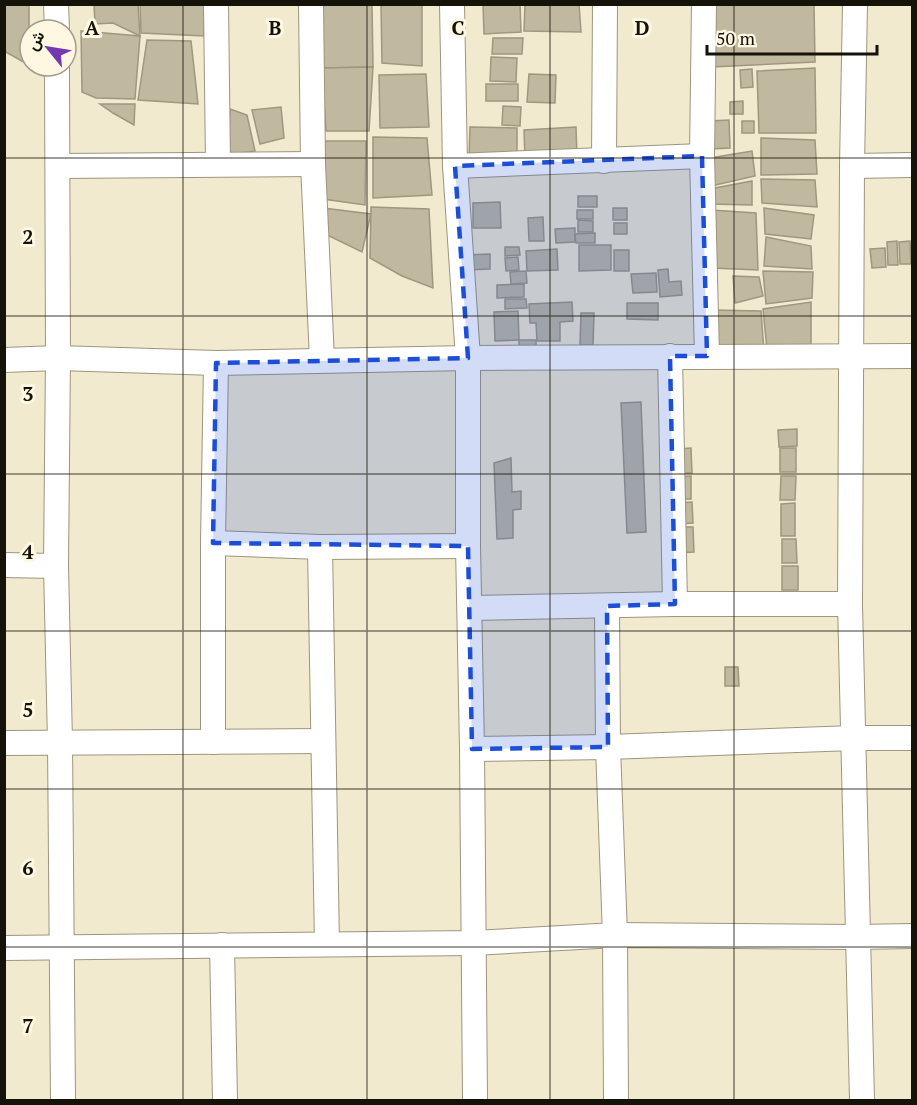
<svg xmlns="http://www.w3.org/2000/svg" width="917" height="1105" font-family="'PT Serif',Vazirmatn,serif">
  <style>
    .building { fill: #c0b89f; stroke: #9f977e; stroke-width: 1.5 }
    .lines { fill: none; stroke-linecap: round; stroke-linejoin: round }
    .street-casing { stroke: #9d957d; stroke-width: 26 }
    .street { stroke: #fff; stroke-width: 24 }
    .marked { fill: #1d4ed8; fill-opacity: 0.2; stroke: #1d4ed8; stroke-width: 4.5; stroke-dasharray: 12 8; stroke-linejoin: round }
    .grid { fill: none; stroke: #151309; stroke-width: 1.5; stroke-opacity: 0.55 }
    .grid-label { font-size: 20px; text-anchor: middle; font-weight: bold; fill: #151309; stroke: #fef7e2; stroke-width: 6; stroke-linejoin: round; paint-order: stroke }
  </style>
  <rect width="100%" height="100%" fill="#f2eacf"/>
  <!-- building -->
  <g class="building">
    <path d="M4 4H29V60L27 64 4 51Z"/>
    <path d="M94 4H138L140 36 113 23 95 24Z"/>
    <path d="M140 4H205L204 36 141 33Z"/>
    <path d="M320 4H372L373 67 322 68Z"/>
    <path d="M381 4H422V66L382 63Z"/>
    <path d="M483 4H520L521 32 484 34Z"/>
    <path d="M525 4H579L581 32 524 31Z"/>
    <path d="M712 4H814L815 62 712 67Z"/>
    <path d="M81 31 140 36 135 99 96 98 82 92Z"/>
    <path d="M493 38H523L522 54H492Z"/>
    <path d="M147 40 191 41 198 104 138 100Z"/>
    <path d="M491 57 517 58 516 82 490 81Z"/>
    <path d="M373 67 369 131H326L322 68Z"/>
    <path d="M815 68 816 133H759L757 71Z"/>
    <path d="M752 69 753 87 741 88 740 70Z"/>
    <path d="M426 74 429 127 380 128 379 75Z"/>
    <path d="M529 74 556 75 555 103 527 102Z"/>
    <rect x="486" y="84" width="32" height="17"/>
    <path d="M743 101V114H730V102Z"/>
    <path d="M100 104H135L134 125 113 113Z"/>
    <path d="M503 106 521 107 520 126 502 125Z"/>
    <path d="M281 107 284 138 260 144 252 110Z"/>
    <path d="M230 109 247 115 255 151 228 155Z"/>
    <path d="M729 120 730 148 710 149 709 121Z"/>
    <rect x="742" y="121" width="12" height="12"/>
    <path d="M470 127 517 128V160L469 159Z"/>
    <path d="M576 127 577 157 525 159 524 130Z"/>
    <path d="M373 137 427 138 432 195 373 198Z"/>
    <path d="M761 138 815 140 817 174 761 175Z"/>
    <path d="M323 141H366L365 205 323 199Z"/>
    <path d="M752 151 755 176 711 186 710 158Z"/>
    <path d="M761 179 815 180 817 207 762 203Z"/>
    <path d="M752 181V205L709 204 710 189Z"/>
    <rect x="578" y="196" width="19" height="11"/>
    <path d="M500 202 501 228H473V203Z"/>
    <path d="M315 207 371 214 362 252 325 234Z"/>
    <path d="M371 207 429 209 433 288 402 276 370 258Z"/>
    <rect x="613" y="208" width="14" height="12"/>
    <path d="M764 208 814 215 811 239 765 234Z"/>
    <rect x="577" y="210" width="16" height="9"/>
    <path d="M711 210 756 213 758 270 711 268Z"/>
    <path d="M543 217 544 241H529L528 218Z"/>
    <path d="M578 220 593 221V232H578Z"/>
    <rect x="614" y="223" width="13" height="11"/>
    <path d="M575 228V242L556 243 555 229Z"/>
    <path d="M595 233V243H576L575 234Z"/>
    <path d="M766 237 811 246 812 269 764 266Z"/>
    <path d="M897 241 898 265H888L887 242Z"/>
    <path d="M910 241 911 264H900L899 242Z"/>
    <path d="M579 245H611V270L579 271Z"/>
    <path d="M505 247H519L520 255 505 256Z"/>
    <path d="M885 248 886 267 872 268 870 249Z"/>
    <path d="M557 249 558 270 527 271 526 251Z"/>
    <rect x="614" y="250" width="15" height="21"/>
    <path d="M490 254V269L465 270 464 255Z"/>
    <path d="M518 257 519 270 506 271 505 258Z"/>
    <path d="M668 269 669 282 681 281 682 295 660 297 658 270Z"/>
    <path d="M526 271 527 283 511 284 510 272Z"/>
    <path d="M763 271 813 272 812 298 766 304Z"/>
    <path d="M656 273 657 292 633 293 631 274Z"/>
    <path d="M733 276 759 277 763 296 735 303Z"/>
    <path d="M524 284V297L497 298V285Z"/>
    <path d="M505 299H526L527 308 505 309Z"/>
    <path d="M572 302 573 321 560 322V341H537L536 323H530L529 304Z"/>
    <path d="M811 302V347L767 349 763 309Z"/>
    <path d="M627 303H658V320L627 319Z"/>
    <path d="M712 310 761 311 764 351 713 350Z"/>
    <path d="M518 311 519 340 495 341 494 312Z"/>
    <path d="M581 313H594L593 345H580Z"/>
    <rect x="519" y="340" width="17" height="11"/>
    <path d="M641 402 646 532 627 533 621 403Z"/>
    <path d="M797 429V446L779 447 778 430Z"/>
    <path d="M691 448 692 473H677L676 449Z"/>
    <rect x="780" y="448" width="16" height="24"/>
    <path d="M511 458 512 492 521 491V509L513 510V538L497 539 494 463Z"/>
    <path d="M691 476V499H676L675 477Z"/>
    <path d="M781 476H796L795 500H780Z"/>
    <path d="M692 502 693 523 677 524 676 503Z"/>
    <path d="M795 503V536H781V504Z"/>
    <path d="M676 527H693L694 552 677 553Z"/>
    <path d="M782 539H796L797 563H782Z"/>
    <rect x="782" y="566" width="16" height="24"/>
    <path d="M725 667H738L739 686H725Z"/>
  </g>
  <g class="lines">
    <defs>
      <g id="street">
        <path d="M56 4 57 30"/>
        <path d="M216 4 218 164"/>
        <path d="M311 4 313 164 322 360"/>
        <path d="M452 4 455 166 468 358V546L472 749 475 1100"/>
        <path d="M704 4 702 156 707 356"/>
        <path d="M855 4 852 166 850 604 862 1100"/>
        <path d="M57 66 58 358 56 566 60 742 63 1100"/>
        <path d="M604 161 605 4"/>
        <path d="M59 166 313 164"/>
        <path d="M455 166 702 156"/>
        <path d="M852 166 912 165"/>
        <path d="M670 356 675 604"/>
        <path d="M4 360 58 358 216 363 468 358 912 356"/>
        <path d="M213 543 320 547 468 546"/>
        <path d="M320 547 327 944"/>
        <path d="M4 565 56 566"/>
        <path d="M607 606 608 747 615 935 616 1100"/>
        <path d="M470 608 675 604H850"/>
        <path d="M213 742V543L216 363"/>
        <path d="M4 743 322 741"/>
        <path d="M472 749 608 747 854 738H912"/>
        <path d="M222 945 225 1100"/>
        <path d="M4 948 474 943 615 935 857 937 912 936"/>
      </g>
    </defs>
    <!-- street casing -->
    <use href="#street" class="street-casing"/>
    <!-- street -->
    <use href="#street" class="street"/>
  </g>
  <!-- marked area -->
  <path class="marked" d="M702 156 707 356H670L675 604 607 606 608 747 472 749 468 546 213 543 216 363 468 358 455 166Z"/>
  <!-- grid -->
  <path class="grid" d="M183 4V1100M367 4V1100M550 4V1100M734 4V1100M4 158H912M4 316H912M4 474H912M4 631H912M4 789H912M4 947H912"/>
  <g class="grid-label">
    <text x="92" y="35">A</text>
    <text x="275" y="35">B</text>
    <text x="458" y="35">C</text>
    <text x="642" y="35">D</text>
    <text x="28" y="244">2</text>
    <text x="28" y="401">3</text>
    <text x="28" y="559">4</text>
    <text x="28" y="717">5</text>
    <text x="28" y="875">6</text>
    <text x="28" y="1033">7</text>
  </g>
  <!-- border -->
  <rect width="917" height="1105" fill="none" stroke="#151309" stroke-width="12"/>
  <!-- north arrow -->
  <g transform="translate(48 48) rotate(300)"><circle r="28" fill="#fef7e2" stroke="#a19c8b" stroke-width="1.5"/>
  <path d="M0-4.5L10 22L0 15L-10 22Z" fill="#7439af"/>
  <text y="-9" font-size="16" font-weight="bold" text-anchor="middle" fill="#151309">ش</text>
  </g>
  <!-- scale -->
  <path d="M707 45v9h170v-9" fill="none" stroke="#151309" stroke-width="3"/>
  <text x="716" y="45" font-size="18" fill="#151309" stroke="#fef7e2" stroke-width="4.5" paint-order="stroke">50 m</text>
</svg>
